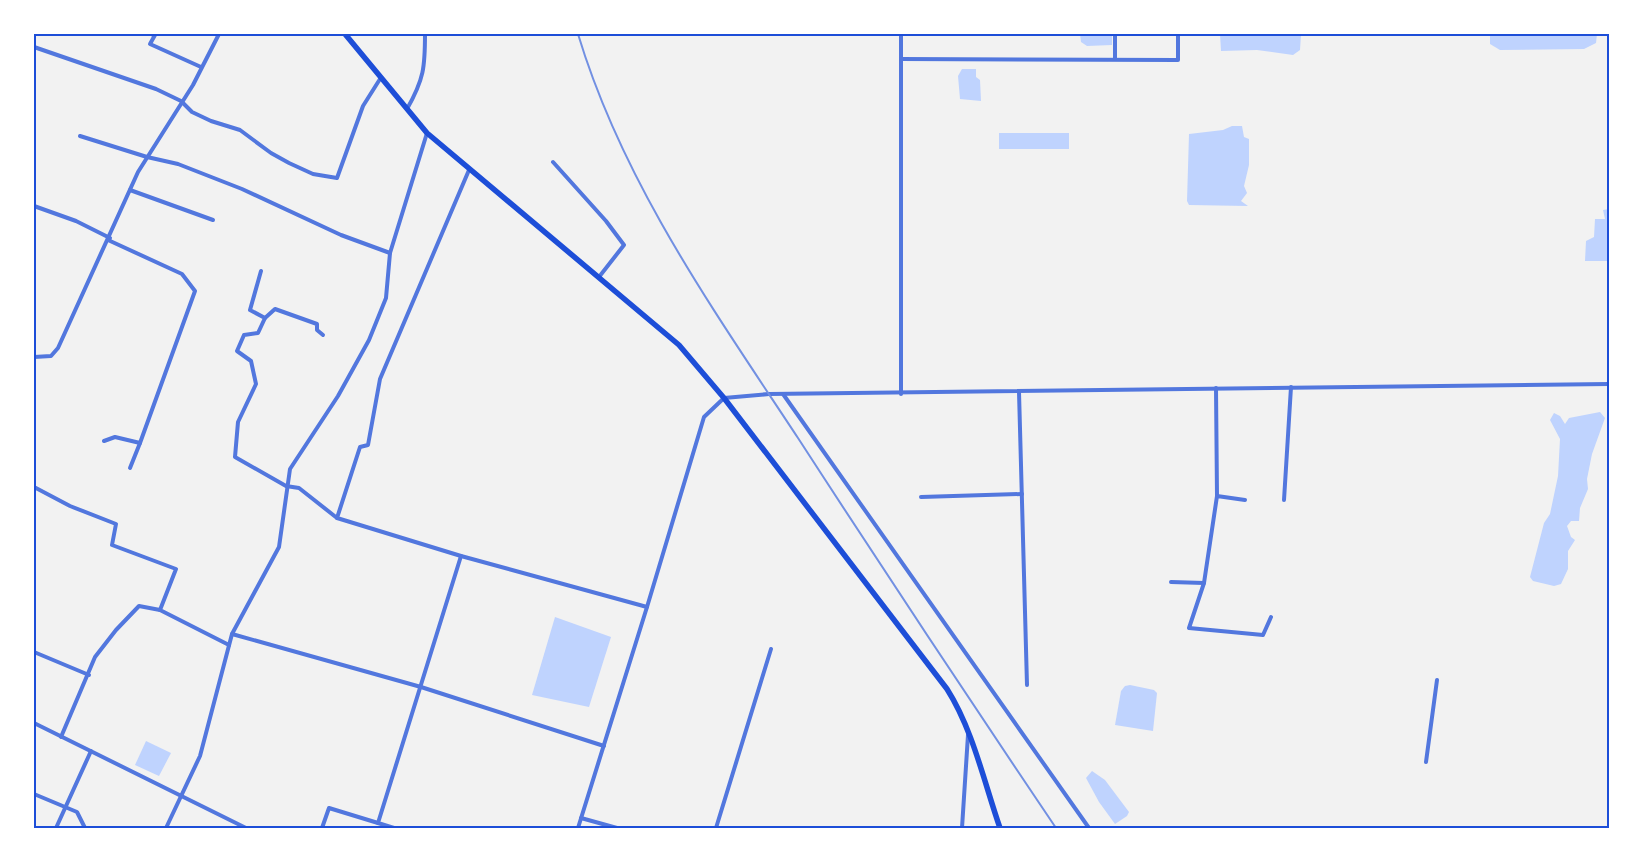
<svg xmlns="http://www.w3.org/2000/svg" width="1643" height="862" font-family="Manrope,sans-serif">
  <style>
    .water { fill: #bfd3fe }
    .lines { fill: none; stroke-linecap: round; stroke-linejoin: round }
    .minor { stroke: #5277de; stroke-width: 4 }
    .trunk { stroke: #1d4ed8; stroke-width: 5.5 }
    .rail { stroke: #7290e2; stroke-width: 2 }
    .neatline { fill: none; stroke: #1d4ed8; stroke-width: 2 }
  </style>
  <rect width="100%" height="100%" fill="#f2f2f2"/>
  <!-- water -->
  <g class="water">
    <path d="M1080 34H1112V45L1087 46 1081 42Z"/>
    <path d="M1220 34H1301L1300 50 1293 55 1257 50 1221 51Z"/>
    <path d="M1490 34H1597L1596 43 1584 49 1500 50 1490 44Z"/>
    <path d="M962 69H976V77L980 80 981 101 960 99 958 76Z"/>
    <path d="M1232 126H1242L1244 137 1249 139V165L1244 186 1247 193 1241 201 1248 206 1189 205 1187 201 1189 134 1223 130Z"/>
    <rect x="999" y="133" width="70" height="16"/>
    <path d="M1609 209V261H1585L1586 241 1594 237 1595 219H1605L1603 210Z"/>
    <path d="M1600 412 1605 418 1592 454 1587 479 1588 489 1580 508 1579 521H1571L1567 526 1571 537 1575 540 1568 551V569L1561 584 1554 586 1533 581 1530 577 1544 523 1550 514 1558 476 1560 439 1550 420 1554 413 1560 416 1565 424 1569 418Z"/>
    <path d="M555 617 611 637 589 707 532 695Z"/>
    <path d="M1130 685 1154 690 1157 693 1153 731 1115 725 1121 691 1125 686Z"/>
    <path d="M146 741 171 753 159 776 135 765Z"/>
    <path d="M1092 771 1105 780 1129 812 1127 816 1115 824 1099 802 1086 778Z"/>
  </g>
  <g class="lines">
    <!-- minor -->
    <g class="minor">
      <path d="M151 34 155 35 150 44 201 67"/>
      <path d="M901 34V394"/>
      <path d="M34 47 156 89 181 101 192 112 211 121 240 130 271 153 289 163 313 174 337 178 363 106 380 79"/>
      <path d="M901 59 1178 60V34"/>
      <path d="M1115 59V34"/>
      <path d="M407 109C424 79 425 67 425 34"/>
      <path d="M80 136 147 157 178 164 242 189 341 235 390 253"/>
      <path d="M553 162 606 221 624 245 599 277"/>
      <path d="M130 190 213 220"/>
      <path d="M34 206 76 221 110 238"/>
      <path d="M261 271 250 310 265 318 258 333 244 335 237 351 251 361 256 384 238 422 235 457 286 486 299 488 337 518"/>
      <path d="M265 318 275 309 317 324V330L323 335"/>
      <path d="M34 357 51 356 58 348 138 172 193 85 219 34"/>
      <path d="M1216 388 1217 496"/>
      <path d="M1019 392 1027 685"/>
      <path d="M783 394 1089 828"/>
      <path d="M104 441 115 437 140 443 195 291 182 274 108 240"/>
      <path d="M130 468 140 443"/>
      <path d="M34 487 70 506 116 524 112 545 176 569 160 610 229 645"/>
      <path d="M921 497 1022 494"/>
      <path d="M1245 500 1217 496 1204 583 1189 628 1263 635 1271 617"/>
      <path d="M1284 500 1291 387"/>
      <path d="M461 556 337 518 360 447 368 445 380 379 469 170"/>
      <path d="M1171 582 1204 583"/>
      <path d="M647 607 704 417 724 398 769 394 1609 384"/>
      <path d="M232 634 421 687 604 746"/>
      <path d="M34 652 89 675"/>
      <path d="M34 723 246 828"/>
      <path d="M61 737 95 657 116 630 139 606 160 610"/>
      <path d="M1426 762 1437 680"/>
      <path d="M34 794 77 812 85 828"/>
      <path d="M581 818 617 828"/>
      <path d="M56 828 91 751"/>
      <path d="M166 828 200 756 232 634 279 547 290 469 338 396 369 340 386 298 390 253 427 133"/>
      <path d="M322 828 329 808 378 823"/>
      <path d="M394 828 378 823 461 556 647 607 578 828"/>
      <path d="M716 828 771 649"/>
      <path d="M962 828 968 735"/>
    </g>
    <!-- trunk -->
    <path class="trunk" d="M345 34 427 133 679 345 724 398 947 689C973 730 984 782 1000 828"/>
    <!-- rail -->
    <path class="rail" d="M578 34C623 183 713 309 798 438 883 569 969 699 1056 828"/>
  </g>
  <!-- border -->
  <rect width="1643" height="862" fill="none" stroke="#ffffff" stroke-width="70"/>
  <rect x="35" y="35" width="1573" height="792" class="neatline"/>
</svg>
